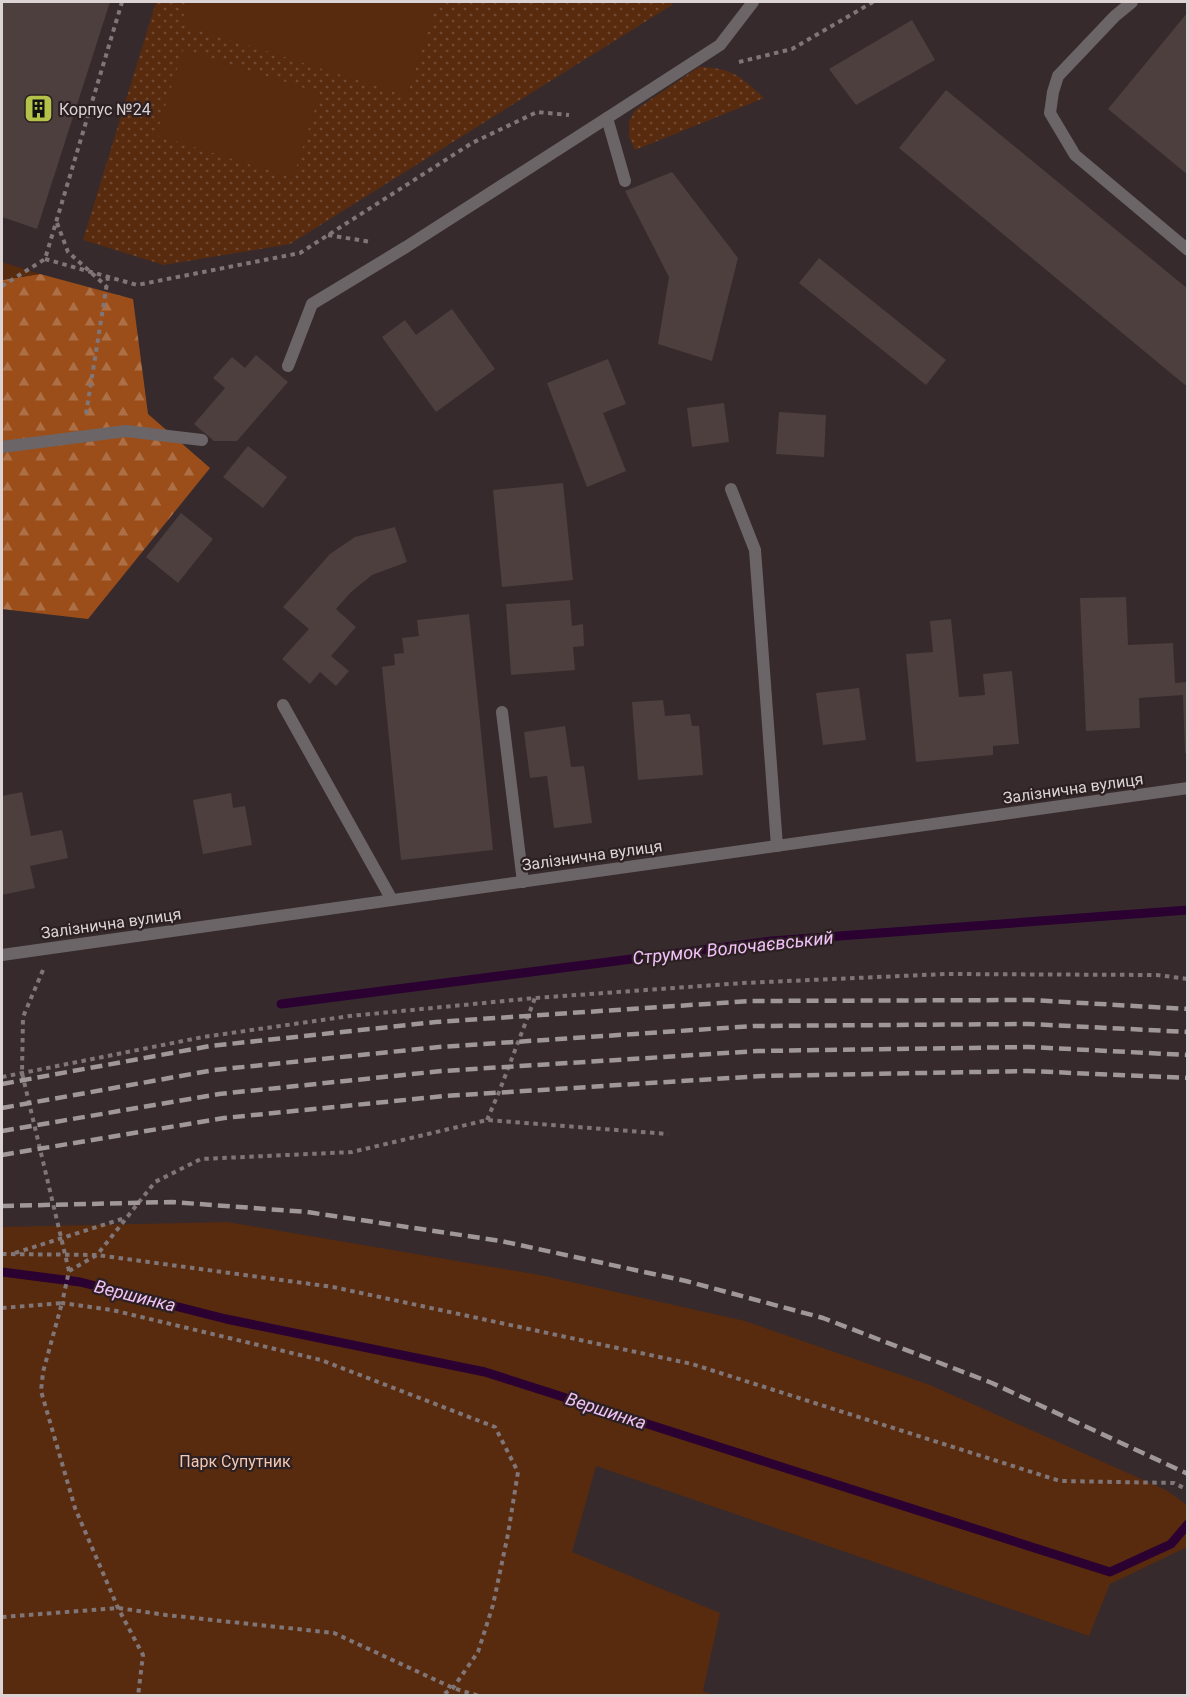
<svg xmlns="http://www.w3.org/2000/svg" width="1189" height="1697" font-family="Roboto,sans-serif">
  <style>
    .grass { fill: url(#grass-dots) }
    .forest { fill: url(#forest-firs) }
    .green { fill: #582b0f }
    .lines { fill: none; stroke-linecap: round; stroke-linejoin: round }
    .stream { stroke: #2b0131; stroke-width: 9 }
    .building { fill: #4c3f3d }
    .path { stroke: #807577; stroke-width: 4; stroke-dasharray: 4.5 4.5; stroke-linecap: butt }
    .service { stroke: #6b6568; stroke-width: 12 }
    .minor { stroke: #6b6568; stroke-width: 12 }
    .rail { stroke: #a09798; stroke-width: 4.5; stroke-dasharray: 12 6; stroke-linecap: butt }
    .labels { text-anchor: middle; stroke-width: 4.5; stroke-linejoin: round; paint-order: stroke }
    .poi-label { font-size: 16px; fill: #dbd3d4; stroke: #2c2022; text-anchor: start }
    .street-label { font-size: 16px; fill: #dbd3d4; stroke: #2c2022 }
    .park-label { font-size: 16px; fill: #f4c8b0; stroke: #2c2022 }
    .water-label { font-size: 18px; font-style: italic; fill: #f1c1f8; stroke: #2c2022 }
  </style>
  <defs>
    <pattern id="grass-dots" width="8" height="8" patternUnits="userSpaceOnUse" patternTransform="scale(1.5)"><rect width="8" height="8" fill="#582b0f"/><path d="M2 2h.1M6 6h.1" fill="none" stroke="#6f4931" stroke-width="1.8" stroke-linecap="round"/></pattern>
    <pattern id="forest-firs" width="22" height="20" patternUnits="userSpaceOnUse" patternTransform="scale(1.5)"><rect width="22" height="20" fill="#9b4e1a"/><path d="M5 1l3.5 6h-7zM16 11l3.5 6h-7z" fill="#ad6f45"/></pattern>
  </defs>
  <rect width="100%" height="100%" fill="#362a2c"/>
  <!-- grass -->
  <g class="grass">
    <path d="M156 2H673L672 5 290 244 164 265 83 240Z"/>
    <path d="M699 67C733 68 740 76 764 98L635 150 629 137V122L635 110Z"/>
  </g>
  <!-- forest -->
  <path class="forest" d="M40 274 133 299 148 414 210 468 88 619 2 609V280Z"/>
  <!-- green -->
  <g class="green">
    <path d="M188 2H437L407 96 181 24Z"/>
    <path d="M183 50 320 93 293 178 156 135Z"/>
    <path d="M2 262 40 274 2 280Z"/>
    <path d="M227 1222 540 1275 745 1321 930 1385 1166 1490 1187 1505V1547L1110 1584 1089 1636 596 1466 572 1552 720 1613 703 1691 713 1695H2V1227Z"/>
  </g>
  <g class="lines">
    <!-- stream -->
    <g class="stream">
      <path d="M281 1004 772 941 1188 910"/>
      <path d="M2 1272 80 1282 226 1319 485 1372 1110 1572 1171 1544 1188 1524"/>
    </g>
  </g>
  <!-- building -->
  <g class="building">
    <path d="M2 2H110L37 229 2 217Z"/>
    <path d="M1188 12V175L1108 109Z"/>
    <path d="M912 20 935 60 856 105 829 69Z"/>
    <path d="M946 90 1188 289V383L1185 385 899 148Z"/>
    <path d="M672 172 738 258 712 361 658 344 669 277 625 191Z"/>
    <path d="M819 258 946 360 926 385 799 283Z"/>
    <path d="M452 309 495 369 436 412 382 337 405 320 416 335Z"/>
    <path d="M256 355 288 382 237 441H214L194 424 225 388 213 378 232 357 245 368Z"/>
    <path d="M608 359 626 404 603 413 626 471 587 487 547 383Z"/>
    <path d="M724 403 729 442 692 447 687 408Z"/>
    <path d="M779 412 826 415 824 457 776 454Z"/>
    <path d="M248 446 287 477 263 508 223 477Z"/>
    <path d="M563 483 573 580 502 587 493 490Z"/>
    <path d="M181 513 213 539 178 583 146 557Z"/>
    <path d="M395 527 407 562 372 575 351 592 336 609 356 627 331 656 349 671 336 686 320 672 310 684 282 659 309 629 283 607 330 554 355 537Z"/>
    <path d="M1126 597 1128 645 1173 643 1175 683 1188 682V753H1185L1183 695 1139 698 1140 728 1086 731 1080 598Z"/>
    <path d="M570 600 572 626 583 624 584 646 573 647 575 670 511 675 506 604Z"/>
    <path d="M469 614 493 850 401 860 382 667 395 665 394 654 404 653 402 638 419 636 417 620Z"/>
    <path d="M951 619 959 697 985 695 983 674 1012 671 1019 744 993 746V755L916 762 906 654 933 652 930 621Z"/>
    <path d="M859 688 866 740 823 745 816 693Z"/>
    <path d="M663 700 665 716 690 714 692 726H699L703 775 638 780 632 702Z"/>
    <path d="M565 726 571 767 584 766 592 823 554 828 547 776 530 778 524 732Z"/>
    <path d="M22 792 31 836 62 830 68 858 30 866 35 888 2 895V796Z"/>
    <path d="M231 793 233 808 245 806 252 845 203 854 193 800Z"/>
  </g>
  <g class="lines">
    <!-- path -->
    <g class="path">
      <path d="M739 62 792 49 873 2"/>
      <path d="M57 223 68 252 106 286"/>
      <path d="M328 235 371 242"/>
      <path d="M45 259 137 285 300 253 472 143 537 112 569 115"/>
      <path d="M2 286 45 259 122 2"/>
      <path d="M86 414 108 277"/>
      <path d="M43 970 23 1017 22 1073 69 1271 62 1303 112 1310 321 1360 495 1427 518 1472 508 1534 493 1605 478 1652 453 1688 441 1696"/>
      <path d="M2 1077 203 1037 350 1016 535 998 743 983 946 974 1157 975 1188 979"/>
      <path d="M487 1120 499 1092 535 998"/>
      <path d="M15 1253 125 1218"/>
      <path d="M2 1254 97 1255 155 1182 201 1159 352 1152 487 1120 668 1134"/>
      <path d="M69 1271 97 1255 333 1287 692 1364 1060 1481 1174 1483 1188 1490"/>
      <path d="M2 1308 62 1303 43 1372 41 1391 75 1508 118 1608 143 1655 138 1696"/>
      <path d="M2 1617 118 1608 166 1615 334 1633 453 1688 479 1696"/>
    </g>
    <!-- service -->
    <g class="service">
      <path d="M1132 2 1115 16 1058 76 1053 92 1050 113 1075 155 1188 250"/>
      <path d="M625 181 607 118 720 45 753 2"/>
      <path d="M288 366 312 304 406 247 607 118"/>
      <path d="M2 447 126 431 202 440"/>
      <path d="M731 489 755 550 777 846"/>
      <path d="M283 705 392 900"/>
      <path d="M502 712 523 882"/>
    </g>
    <!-- minor -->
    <path class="minor" d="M2 955 1188 788"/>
    <!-- rail -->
    <g class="rail">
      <path d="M2 1084 210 1046 436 1022 750 1001 1030 1000 1188 1009"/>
      <path d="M2 1108 214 1070 439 1047 754 1026 1029 1024 1188 1032"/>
      <path d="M2 1131 219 1094 442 1071 758 1051 1029 1047 1188 1055"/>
      <path d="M2 1155 224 1118 445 1096 762 1076 1028 1071 1188 1078"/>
      <path d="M2 1206 172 1202 307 1212 501 1241 686 1281 823 1318 992 1383 1188 1474"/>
    </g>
  </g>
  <!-- icons -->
  <defs>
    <symbol id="building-square" viewBox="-11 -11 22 22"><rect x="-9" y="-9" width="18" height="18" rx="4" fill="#b4c24a" stroke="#2c2022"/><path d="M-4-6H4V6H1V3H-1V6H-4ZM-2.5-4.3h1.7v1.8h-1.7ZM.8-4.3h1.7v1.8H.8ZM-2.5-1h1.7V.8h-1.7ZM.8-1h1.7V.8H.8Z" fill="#111"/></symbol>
  </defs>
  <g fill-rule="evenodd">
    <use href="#building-square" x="22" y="92" width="33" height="33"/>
  </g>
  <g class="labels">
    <!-- poi labels -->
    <g class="poi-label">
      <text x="59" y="115">Корпус №24</text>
    </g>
    <!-- street labels -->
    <g class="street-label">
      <text transform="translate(1073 788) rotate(-8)" y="6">Залізнична вулиця</text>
      <text transform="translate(592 855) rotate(-8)" y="6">Залізнична вулиця</text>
      <text transform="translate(111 923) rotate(-8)" y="6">Залізнична вулиця</text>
    </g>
    <!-- park labels -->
    <g class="park-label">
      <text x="235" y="1467">Парк Супутник</text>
    </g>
    <!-- water labels -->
    <g class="water-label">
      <text transform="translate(733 948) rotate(-6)" y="6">Струмок Волочаєвський</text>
      <text transform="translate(135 1296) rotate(14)" y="6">Вершинка</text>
      <text transform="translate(606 1411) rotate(18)" y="6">Вершинка</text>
    </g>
  </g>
  <!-- border -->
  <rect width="1189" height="1697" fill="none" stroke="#dbd3d4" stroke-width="6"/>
</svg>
